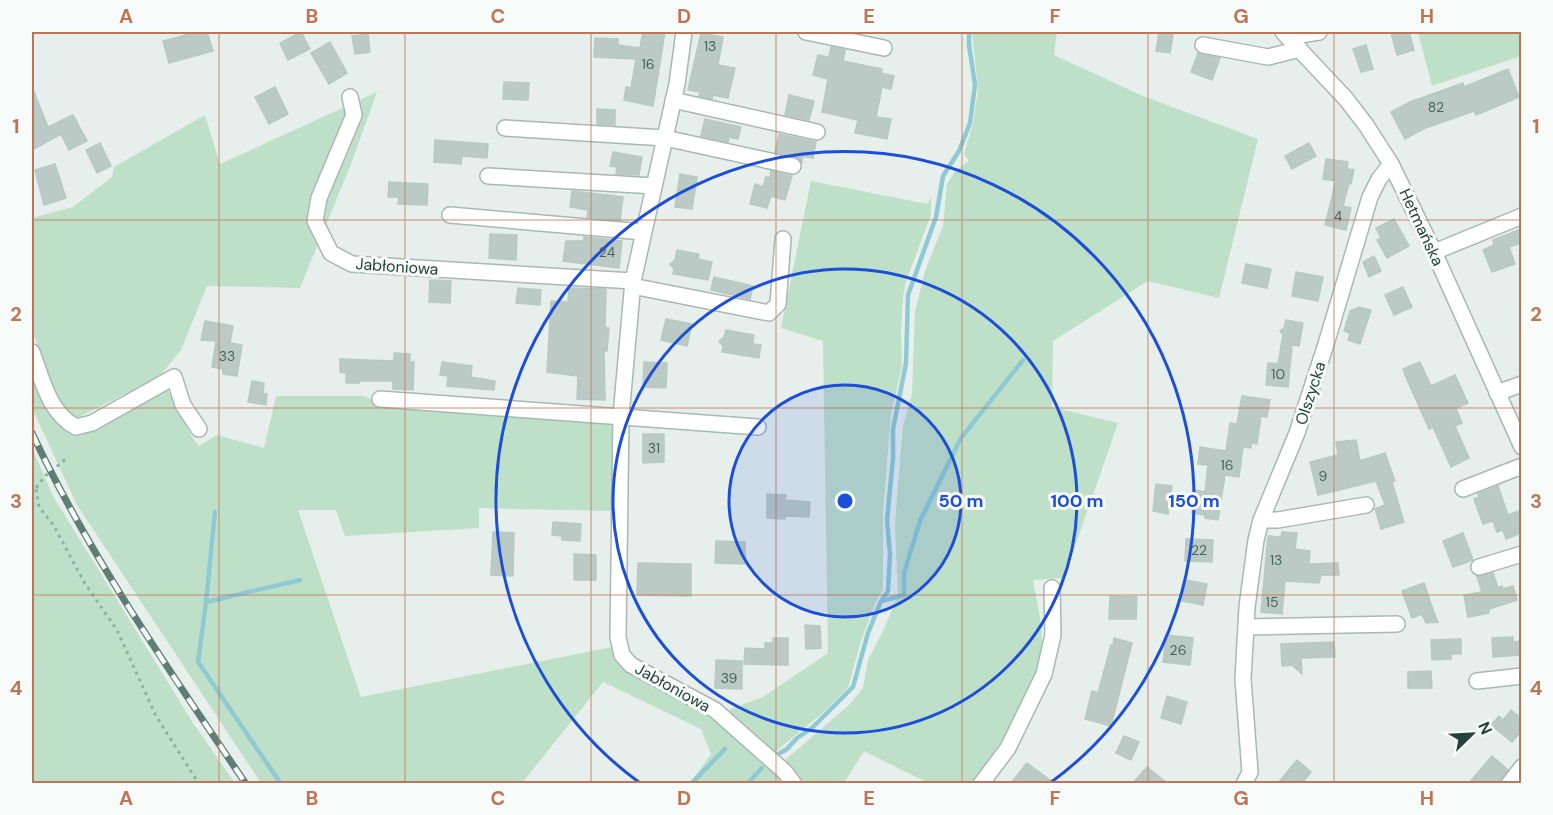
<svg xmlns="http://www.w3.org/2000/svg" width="1553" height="815" font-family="'DM Sans',sans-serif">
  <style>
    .green { fill: #bfe0c8 }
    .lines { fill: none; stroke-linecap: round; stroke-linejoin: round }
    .stream { stroke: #8ec9d4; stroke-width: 4.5 }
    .building { fill: #bbcac4; stroke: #b8c9c2; stroke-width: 1.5 }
    .minor-casing { stroke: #a8b8b2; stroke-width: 18 }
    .path { stroke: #86b3a5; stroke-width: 3; stroke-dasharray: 3 4.5; stroke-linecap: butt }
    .minor { stroke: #fff; stroke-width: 15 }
    .rail-casing { stroke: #5f7d75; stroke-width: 7 }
    .rail { stroke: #f7fbf9; stroke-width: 4.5; stroke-dasharray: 14; stroke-linecap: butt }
    .grid { fill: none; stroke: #c07456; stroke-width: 1.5; stroke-opacity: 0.55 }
    .ring { fill: none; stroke: #1d4ed8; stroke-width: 3 }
    .labels { text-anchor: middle; stroke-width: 6; stroke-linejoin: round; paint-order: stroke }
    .number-label { font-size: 14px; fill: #4a645c }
    .street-label { font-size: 16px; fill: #24423a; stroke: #f7fbf9 }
    .centre { fill: #1d4ed8; stroke: #f7fbf9; stroke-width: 3 }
    .ring-label { font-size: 18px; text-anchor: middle; font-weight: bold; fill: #1d4ed8; stroke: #f7fbf9; stroke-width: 6; stroke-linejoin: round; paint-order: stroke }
    .neatline { fill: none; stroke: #c07456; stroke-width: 2 }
    .grid-label { font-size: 20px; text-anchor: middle; font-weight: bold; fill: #c07456 }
  </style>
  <rect width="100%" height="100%" fill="#e6efeb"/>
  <!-- green -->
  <g class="green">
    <path d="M972 32H1057L1054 55 1143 96 1258 139 1219 298 1148 281 1053 341 1052 407 1118 423 1064 578 1033 580C1036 600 1042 620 1042 640 1044 682 996 749 973 783H928L864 751 844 783H804L784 761 849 705 863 688 868 660 885 627 898 595 895 526 898 485 903 426 912 393 915 312 925 271 943 226 947 184 955 171 969 161 964 154 973 123 978 90Z"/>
    <path d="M1418 32H1521V56L1432 86Z"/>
    <path d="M377 92 351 164 300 288 207 286 181 350 159 377 77 418 61 408 32 330V218L73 207 112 177 114 167 205 115 220 164Z"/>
    <path d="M811 181 928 204 931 196V215L906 281 903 297 901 331 902 366 891 414 883 513V590L877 599 861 641 848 688 825 711 771 755 728 715 731 709 763 697 828 653 823 341 781 328Z"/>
    <path d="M32 366C43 395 50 440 89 431L167 389 192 437 199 446 217 435 264 448 276 396H363L393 408 519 414 613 423 614 511 479 508V528L345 536 336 510H298L361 697 612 647 619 662 648 682 715 721 763 761 783 783H690L711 754 701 729 603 682 522 783H261L77 505 32 408Z"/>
    <path d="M32 448 53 496 193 723 235 783H32Z"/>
  </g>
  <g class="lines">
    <!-- stream -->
    <g class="stream">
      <path d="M215 512 206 602 198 662 281 784"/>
      <path d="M882 601 904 595V573L920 521 961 438 1023 360"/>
      <path d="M206 602 300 580"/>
      <path d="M775 756 787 749 797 738 812 728 853 687 868 633 881 601 888 591 890 554 887 520 893 459V429L906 363 908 295 936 217 943 176 959 151 970 123 975 85 969 45V32"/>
      <path d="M691 784 725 749"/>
      <path d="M747 784 762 768"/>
    </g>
  </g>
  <!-- building -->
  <g class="building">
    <path d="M197 32H207L213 51 169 63 163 41Z"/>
    <path d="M301 32 310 49 288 60 280 43Z"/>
    <path d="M643 32H665L653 106 624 100 626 87 631 88 636 59 594 57 595 38 618 39V45L640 48Z"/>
    <path d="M1391 32H1409L1414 50 1397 55Z"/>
    <path d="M701 33 723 37 718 65 735 68 728 98 713 95 712 99 699 96 700 92 688 90Z"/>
    <path d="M1159 33 1173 35 1170 53 1156 51Z"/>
    <path d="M368 34 370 52 355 54 352 36Z"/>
    <path d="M330 42 347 73 329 84 311 53Z"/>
    <path d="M1366 45 1373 69 1361 72 1353 49Z"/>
    <path d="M831 47 845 50 843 61 882 69 881 73 894 76 891 89 882 87 876 117 891 119 887 139 855 133 858 120 822 112 828 79 813 75 818 55 829 57Z"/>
    <path d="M1198 53 1220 58 1212 80 1191 72Z"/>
    <path d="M1508 69 1519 97 1476 115 1474 111 1423 129 1405 139 1391 112 1410 102 1463 83 1464 87Z"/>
    <path d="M504 82 529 83 528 100 503 99Z"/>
    <path d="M32 87 48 127 73 115 87 141 69 150 61 134 32 150Z"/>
    <path d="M275 87 288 114 269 124 255 97Z"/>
    <path d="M789 95 814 101 809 120 785 115Z"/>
    <path d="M597 109 615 110V125L597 124Z"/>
    <path d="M705 119 741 127 738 139 729 137 728 142 701 136Z"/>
    <path d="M779 134 816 142 813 158 803 156 802 162 796 157 775 152Z"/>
    <path d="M435 140 488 144 487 158 462 156 461 164 434 162Z"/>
    <path d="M100 143 111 166 97 173 86 150Z"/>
    <path d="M1309 143 1316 156 1292 169 1285 156Z"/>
    <path d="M613 152 642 157 639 175 616 174 617 167 610 166Z"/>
    <path d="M1326 159 1348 162 1347 169 1354 170 1351 184 1349 183 1343 206 1351 208 1346 230 1325 225 1336 181 1323 179Z"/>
    <path d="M55 164 66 198 44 205 35 170Z"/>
    <path d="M771 171 792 176 785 200 771 196 767 208 750 204 755 184 763 187 766 177 770 178Z"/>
    <path d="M680 174 697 177 692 209 675 207Z"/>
    <path d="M389 182 428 184 427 205 398 204 399 197H388Z"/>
    <path d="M572 191 623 197 620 220 587 217 588 210 570 207Z"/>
    <path d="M1394 219 1409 246 1387 258 1377 240 1381 238 1376 228Z"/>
    <path d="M1521 229V243L1509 247 1515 264 1492 272 1483 250 1494 245 1493 240Z"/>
    <path d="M490 234 517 235 516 260 489 258Z"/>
    <path d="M584 237 622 241 619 268 563 261 566 241H584Z"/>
    <path d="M677 250 699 254 698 259 712 262 708 280 673 274 674 269 670 264 675 260Z"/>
    <path d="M1374 256 1381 271 1369 277 1363 262Z"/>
    <path d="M1246 264 1271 269 1267 288 1242 283Z"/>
    <path d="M1296 272 1323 277 1318 301 1292 296Z"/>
    <path d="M714 277 753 286 750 299 711 290Z"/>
    <path d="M430 280 451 281 450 303 429 302Z"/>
    <path d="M1403 287 1412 307 1394 315 1385 295Z"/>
    <path d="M518 288 541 290 540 305 516 303Z"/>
    <path d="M569 288 606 289 605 328H609L607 351H604L605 400 577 399 578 376 547 372 551 301 568 302Z"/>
    <path d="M1359 307 1371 310 1360 344 1348 340 1350 333 1344 331 1350 311Z"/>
    <path d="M666 319 692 324 687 346 661 340Z"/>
    <path d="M1286 320 1303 323 1299 346 1292 345 1288 387 1266 385 1268 363 1278 364 1283 335 1280 331 1284 328Z"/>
    <path d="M205 321 233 326 230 343 242 345 237 376 223 374V369L212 367 216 341 201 340Z"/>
    <path d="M726 330 754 335 753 344 761 345 759 358 722 352 723 346 719 341 724 337Z"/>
    <path d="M394 353 410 354V362H414L413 390 393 389V381H359V383H346V373L340 372V359L394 361Z"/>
    <path d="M442 362 472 366 471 377 495 381 494 390 447 386 448 376 440 375Z"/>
    <path d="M644 362 667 363 666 388 643 387Z"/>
    <path d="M1420 362 1431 386 1455 375 1468 403 1456 408 1462 423 1455 426 1469 458 1451 467 1433 427 1429 429 1405 375 1403 369Z"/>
    <path d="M252 381 264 383 263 393 267 394 266 405 248 402Z"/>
    <path d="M1242 396 1270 400 1267 417 1261 416 1257 444 1251 443V448L1243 447 1239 477 1225 475 1218 520 1205 518V515L1192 513 1195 490 1205 492 1208 465 1198 464 1200 447 1226 451 1230 423 1237 424Z"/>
    <path d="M643 434H664V462L643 463Z"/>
    <path d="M1356 440 1360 461 1385 453 1395 481 1392 482 1404 522 1381 529 1375 509 1385 505 1376 481 1318 495 1310 462 1338 455 1336 442Z"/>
    <path d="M1156 484 1172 486 1168 514 1153 511Z"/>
    <path d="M1498 486 1508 515 1519 511 1521 518V533L1506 539 1503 530 1497 532 1493 521 1483 524 1474 499 1479 497 1478 494Z"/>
    <path d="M767 494 786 495 785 500 810 502 809 517 785 516V519L767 518Z"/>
    <path d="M553 522 581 524 580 541 562 540V536L552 535Z"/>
    <path d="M493 532 514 533 513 576 491 575Z"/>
    <path d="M1282 532 1297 533 1295 549 1310 551 1309 564 1338 563 1339 575H1321L1319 583 1285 581 1282 614 1261 612 1268 536 1281 537Z"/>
    <path d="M1463 533 1473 560 1453 567 1443 541Z"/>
    <path d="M1186 539 1213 540 1212 562 1185 561Z"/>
    <path d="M716 541 745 542V564L715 563Z"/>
    <path d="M574 554 596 555V580H574Z"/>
    <path d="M638 563 691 564V596L637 595Z"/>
    <path d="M1493 573 1498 588 1502 586 1503 589 1513 586 1517 600 1489 609V613L1468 617 1464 595 1482 592 1477 576Z"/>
    <path d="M1186 580 1207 584 1203 605 1182 601Z"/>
    <path d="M1424 583 1433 610 1438 622 1426 623 1422 614 1412 618 1402 591Z"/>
    <path d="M1110 596 1137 597 1136 619H1109Z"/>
    <path d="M805 625 820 626 821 648 806 649Z"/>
    <path d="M1166 635 1193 638 1190 665 1163 662Z"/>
    <path d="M1513 637V642L1521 641V655L1493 657 1492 638Z"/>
    <path d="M773 638H788V665L744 664 745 648 765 649V643H773Z"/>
    <path d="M1114 638 1132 643 1111 726 1085 719 1092 691 1098 693 1111 645H1113Z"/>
    <path d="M1461 639V654H1451V659L1432 660 1431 640Z"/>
    <path d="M1334 642 1335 657 1301 658 1302 674 1292 665 1282 666 1281 644Z"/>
    <path d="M716 660 742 661V689L715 688Z"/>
    <path d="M1431 671 1432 688H1408V672Z"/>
    <path d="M1167 696 1187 702 1181 724 1161 718Z"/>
    <path d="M1511 710 1521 718V731L1512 742 1491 725 1499 716 1503 720Z"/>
    <path d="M1124 736 1139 742 1131 760 1116 753Z"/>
    <path d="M1492 756 1508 770 1499 783H1469Z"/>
    <path d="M1297 760 1311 772 1302 783H1278Z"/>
    <path d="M1027 763 1054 783H1011Z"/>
    <path d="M1147 767 1167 783H1133Z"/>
  </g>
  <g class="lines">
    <defs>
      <g id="minor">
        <path d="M684 32 677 84 633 281 621 416 618 637 622 655 631 665 715 710 785 772 794 784"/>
        <path d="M806 32 884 48"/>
        <path d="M1283 32 1346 99 1366 125 1391 164 1434 252 1522 447"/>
        <path d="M1288 37 1319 32"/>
        <path d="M1203 45 1268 57 1300 49"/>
        <path d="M350 97 354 115 319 198 315 221 331 253 352 264 633 281"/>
        <path d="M673 100 817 132"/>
        <path d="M505 128 665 138 793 166"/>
        <path d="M488 176 654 186"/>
        <path d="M450 215 643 232"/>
        <path d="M1434 252 1522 216"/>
        <path d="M632 286 769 313 778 304 783 239"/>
        <path d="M32 352C42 379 49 413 76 427L92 423 174 377 183 405 199 429"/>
        <path d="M1497 393 1522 384"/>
        <path d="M380 399 758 427"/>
        <path d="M1463 489 1522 466"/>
        <path d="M1261 520H1278L1366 505"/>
        <path d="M1479 567 1522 554"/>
        <path d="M1246 627 1397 624"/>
        <path d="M1477 681 1522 676"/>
        <path d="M981 784 1008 748 1044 674 1053 635 1052 588"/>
        <path d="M1244 784 1250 772 1243 679 1247 607 1256 540 1261 520 1297 433 1326 344 1370 197 1379 179 1391 164"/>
        <path d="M1509 784 1522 767"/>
      </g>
    </defs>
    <!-- minor casing -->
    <use href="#minor" class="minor-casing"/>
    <!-- path -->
    <g class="path">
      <path d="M36 489 39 507 54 526 84 582 117 630 156 716 199 784"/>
      <path d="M32 494 44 477 67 458"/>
    </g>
    <!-- minor -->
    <use href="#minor" class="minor"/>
    <defs>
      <path id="rail" d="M32 433C90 557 169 670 246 784"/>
    </defs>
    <!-- rail casing -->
    <use href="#rail" class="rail-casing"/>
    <!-- rail -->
    <use href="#rail" class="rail"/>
  </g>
  <!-- grid -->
  <path class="grid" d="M219 32V784M405 32V784M591 32V784M776 32V784M962 32V784M1148 32V784M1334 32V784M32 220H1522M32 408H1522M32 595H1522"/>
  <!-- distance rings -->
  <circle cx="845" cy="501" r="116" fill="#1d4ed8" fill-opacity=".12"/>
  <g class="ring">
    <circle cx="845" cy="501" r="116"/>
    <circle cx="845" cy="501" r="232"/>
    <path d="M640 783A349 349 0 1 1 1050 783"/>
  </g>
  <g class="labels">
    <!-- number labels -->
    <g class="number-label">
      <text x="710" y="51">13</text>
      <text x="648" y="69">16</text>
      <text x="1436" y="112">82</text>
      <text x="1338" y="221">4</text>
      <text x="607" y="257">24</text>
      <text x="227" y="361">33</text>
      <text x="1278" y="379">10</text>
      <text x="654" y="453">31</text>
      <text x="1227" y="470">16</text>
      <text x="1323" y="481">9</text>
      <text x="1199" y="555">22</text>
      <text x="1276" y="565">13</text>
      <text x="1272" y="607">15</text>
      <text x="1178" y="655">26</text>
      <text x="729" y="683">39</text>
    </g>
    <!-- street labels -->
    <g class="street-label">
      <text transform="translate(1422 227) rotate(65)" y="6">Hetmańska</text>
      <text transform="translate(397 266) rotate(4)" y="6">Jabłoniowa</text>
      <text transform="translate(1310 393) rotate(-72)" y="6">Olszycka</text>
      <text transform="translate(673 687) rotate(29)" y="6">Jabłoniowa</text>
    </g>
  </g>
  <circle cx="845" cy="501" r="9" class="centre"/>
  <g class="ring-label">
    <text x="961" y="507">50 m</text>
    <text x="1077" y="507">100 m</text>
    <text x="1194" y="507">150 m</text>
  </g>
  <!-- border -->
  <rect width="1553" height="815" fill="none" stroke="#f7fbf9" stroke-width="66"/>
  <!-- north arrow -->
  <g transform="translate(1472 734) rotate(66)" stroke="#f7fbf9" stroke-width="4.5" paint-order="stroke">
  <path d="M0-4.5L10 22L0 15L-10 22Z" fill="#24423a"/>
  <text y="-9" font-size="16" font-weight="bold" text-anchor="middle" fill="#24423a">N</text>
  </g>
  <rect x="33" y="33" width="1487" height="749" class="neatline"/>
  <g class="grid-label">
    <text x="126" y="23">A</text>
    <text x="312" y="23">B</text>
    <text x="498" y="23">C</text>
    <text x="684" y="23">D</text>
    <text x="869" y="23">E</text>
    <text x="1055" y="23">F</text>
    <text x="1241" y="23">G</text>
    <text x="1427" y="23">H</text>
    <text x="16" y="133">1</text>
    <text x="1536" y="133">1</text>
    <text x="16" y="321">2</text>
    <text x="1536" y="321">2</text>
    <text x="16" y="508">3</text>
    <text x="1536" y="508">3</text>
    <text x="16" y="695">4</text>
    <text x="1536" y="695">4</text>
    <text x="126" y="805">A</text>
    <text x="312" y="805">B</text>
    <text x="498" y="805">C</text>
    <text x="684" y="805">D</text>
    <text x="869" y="805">E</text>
    <text x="1055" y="805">F</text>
    <text x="1241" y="805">G</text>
    <text x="1427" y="805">H</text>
  </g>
</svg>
